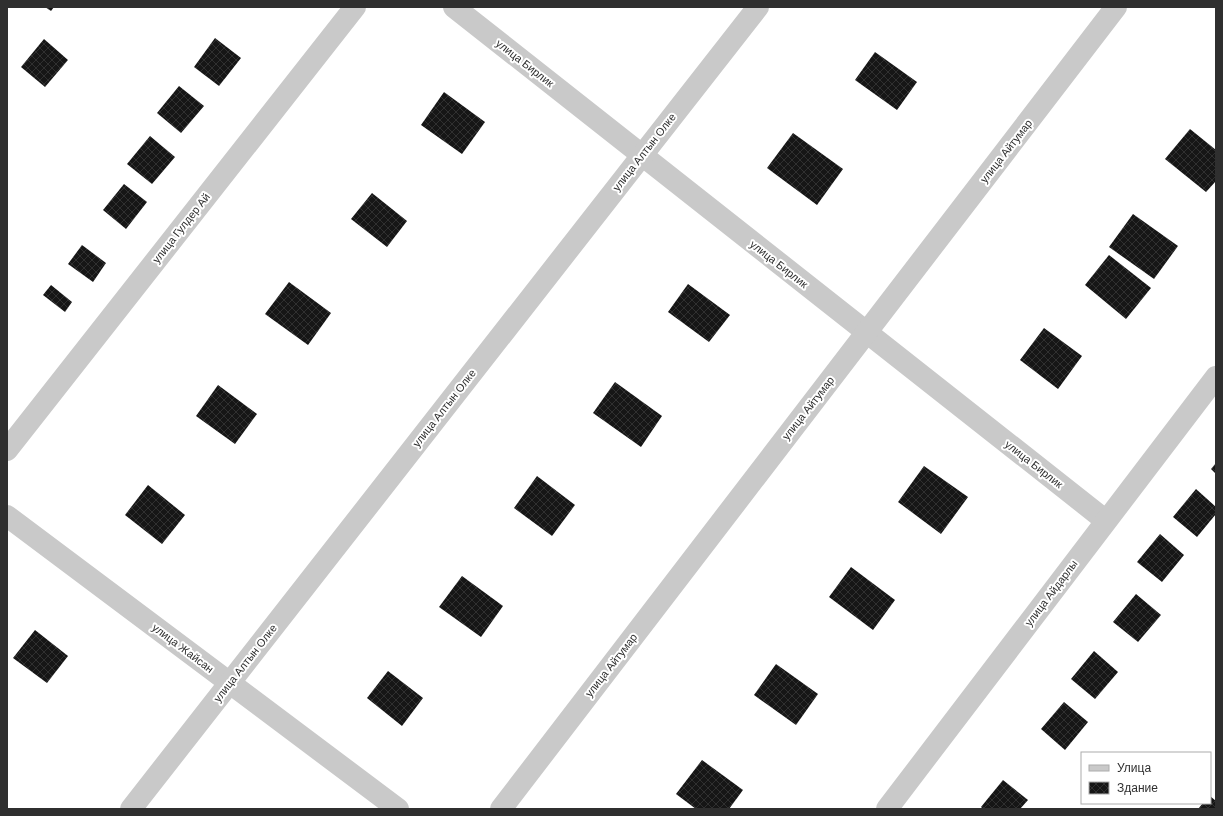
<svg xmlns="http://www.w3.org/2000/svg" width="1223" height="816" font-family="Arial,sans-serif">
  <style>
    .building { fill: url(#building-cross-hatch) }
    .lines { fill: none; stroke-linecap: round; stroke-linejoin: round }
    .minor { stroke: #c9c9c9; stroke-width: 22 }
    .labels { text-anchor: middle; stroke-width: 4; stroke-linejoin: round; paint-order: stroke }
    .street-label { font-size: 11px; fill: #2f2f2f; stroke: #fff }
  </style>
  <defs>
    <pattern id="building-cross-hatch" width="8" height="8" patternUnits="userSpaceOnUse"><rect width="8" height="8" fill="#161616"/><path d="M0 0l8 8M0 8l8-8" fill="none" stroke="#303030"/></pattern>
  </defs>
  <rect width="100%" height="100%" fill="#fff"/>
  <!-- building -->
  <g class="building">
    <path d="M45 7H54L51 11Z"/>
    <path d="M215 38 241 58 219 86 194 67Z"/>
    <path d="M44 39 68 60 45 87 21 67Z"/>
    <path d="M875 52 917 82 897 110 855 80Z"/>
    <path d="M179 86 204 106 181 133 157 113Z"/>
    <path d="M444 92 485 122 462 154 421 125Z"/>
    <path d="M1190 129 1216 150V181L1206 192 1165 159Z"/>
    <path d="M793 133 843 169 817 205 767 168Z"/>
    <path d="M150 136 175 157 152 184 127 164Z"/>
    <path d="M124 184 147 202 126 229 103 210Z"/>
    <path d="M372 193 407 221 387 247 351 219Z"/>
    <path d="M1133 214 1178 246 1154 279 1109 247Z"/>
    <path d="M82 245 106 263 93 282 68 264Z"/>
    <path d="M1109 255 1151 288 1126 319 1085 285Z"/>
    <path d="M289 282 331 313 308 345 265 314Z"/>
    <path d="M688 284 730 315 709 342 668 312Z"/>
    <path d="M51 285 72 302 65 312 43 295Z"/>
    <path d="M1044 328 1082 356 1058 389 1020 360Z"/>
    <path d="M615 382 662 416 641 447 593 413Z"/>
    <path d="M218 385 257 414 235 444 196 416Z"/>
    <path d="M1216 463V474L1211 469Z"/>
    <path d="M924 466 968 497 941 534 898 502Z"/>
    <path d="M537 476 575 505 552 536 514 508Z"/>
    <path d="M148 485 185 515 162 544 125 515Z"/>
    <path d="M1196 489 1216 507V514L1197 537 1173 517Z"/>
    <path d="M1160 534 1184 555 1162 582 1137 562Z"/>
    <path d="M851 567 895 600 873 630 829 597Z"/>
    <path d="M462 576 503 606 481 637 439 607Z"/>
    <path d="M1136 594 1161 615 1138 642 1113 622Z"/>
    <path d="M35 630 68 656 47 683 13 658Z"/>
    <path d="M1094 651 1118 672 1095 699 1071 679Z"/>
    <path d="M776 664 818 694 796 725 754 695Z"/>
    <path d="M388 671 423 698 402 726 367 698Z"/>
    <path d="M1064 702 1088 722 1065 750 1041 729Z"/>
    <path d="M702 760 743 790 729 809H696L676 794Z"/>
    <path d="M1003 780 1028 800 1020 809H983L981 807Z"/>
    <path d="M1210 796 1216 801V809H1198L1203 803H1210Z"/>
  </g>
  <g class="lines">
    <!-- minor -->
    <g class="minor">
      <path d="M454 7 1105 520"/>
      <path d="M7 450 355 7"/>
      <path d="M7 516 398 809"/>
      <path d="M131 809 758 7"/>
      <path d="M501 809 1116 7"/>
      <path d="M887 809 1216 377"/>
    </g>
  </g>
  <g class="labels">
    <!-- street labels -->
    <g class="street-label">
      <text transform="translate(525 63) rotate(38)" y="4">улица Бирлик</text>
      <text transform="translate(1006 151) rotate(-52)" y="4">улица Айтумар</text>
      <text transform="translate(644 152) rotate(-52)" y="4">улица Алтын Олке</text>
      <text transform="translate(181 228) rotate(-52)" y="4">улица Гулдер Ай</text>
      <text transform="translate(779 264) rotate(38)" y="4">улица Бирлик</text>
      <text transform="translate(444 408) rotate(-52)" y="4">улица Алтын Олке</text>
      <text transform="translate(808 408) rotate(-52)" y="4">улица Айтумар</text>
      <text transform="translate(1034 464) rotate(38)" y="4">улица Бирлик</text>
      <text transform="translate(1051 593) rotate(-53)" y="4">улица Айдарлы</text>
      <text transform="translate(183 648) rotate(37)" y="4">улица Жайсан</text>
      <text transform="translate(245 663) rotate(-52)" y="4">улица Алтын Олке</text>
      <text transform="translate(611 665) rotate(-52)" y="4">улица Айтумар</text>
    </g>
  </g>
  <!-- border -->
  <rect width="1223" height="816" fill="none" stroke="#2f2f2f" stroke-width="16"/>
  <!-- legend -->
  <rect x="1081" y="752" width="130" height="52" fill="#ffffff" stroke="#acacac"/>
  <rect x="1089" y="765" width="20" height="6" fill="#c9c9c9" stroke="#acacac"/>
  <text x="1117" y="772" font-size="12" fill="#2f2f2f">Улица</text>
  <rect x="1089" y="782" width="20" height="12" fill="url(#building-cross-hatch)" stroke="#acacac"/>
  <text x="1117" y="792" font-size="12" fill="#2f2f2f">Здание</text>
</svg>
